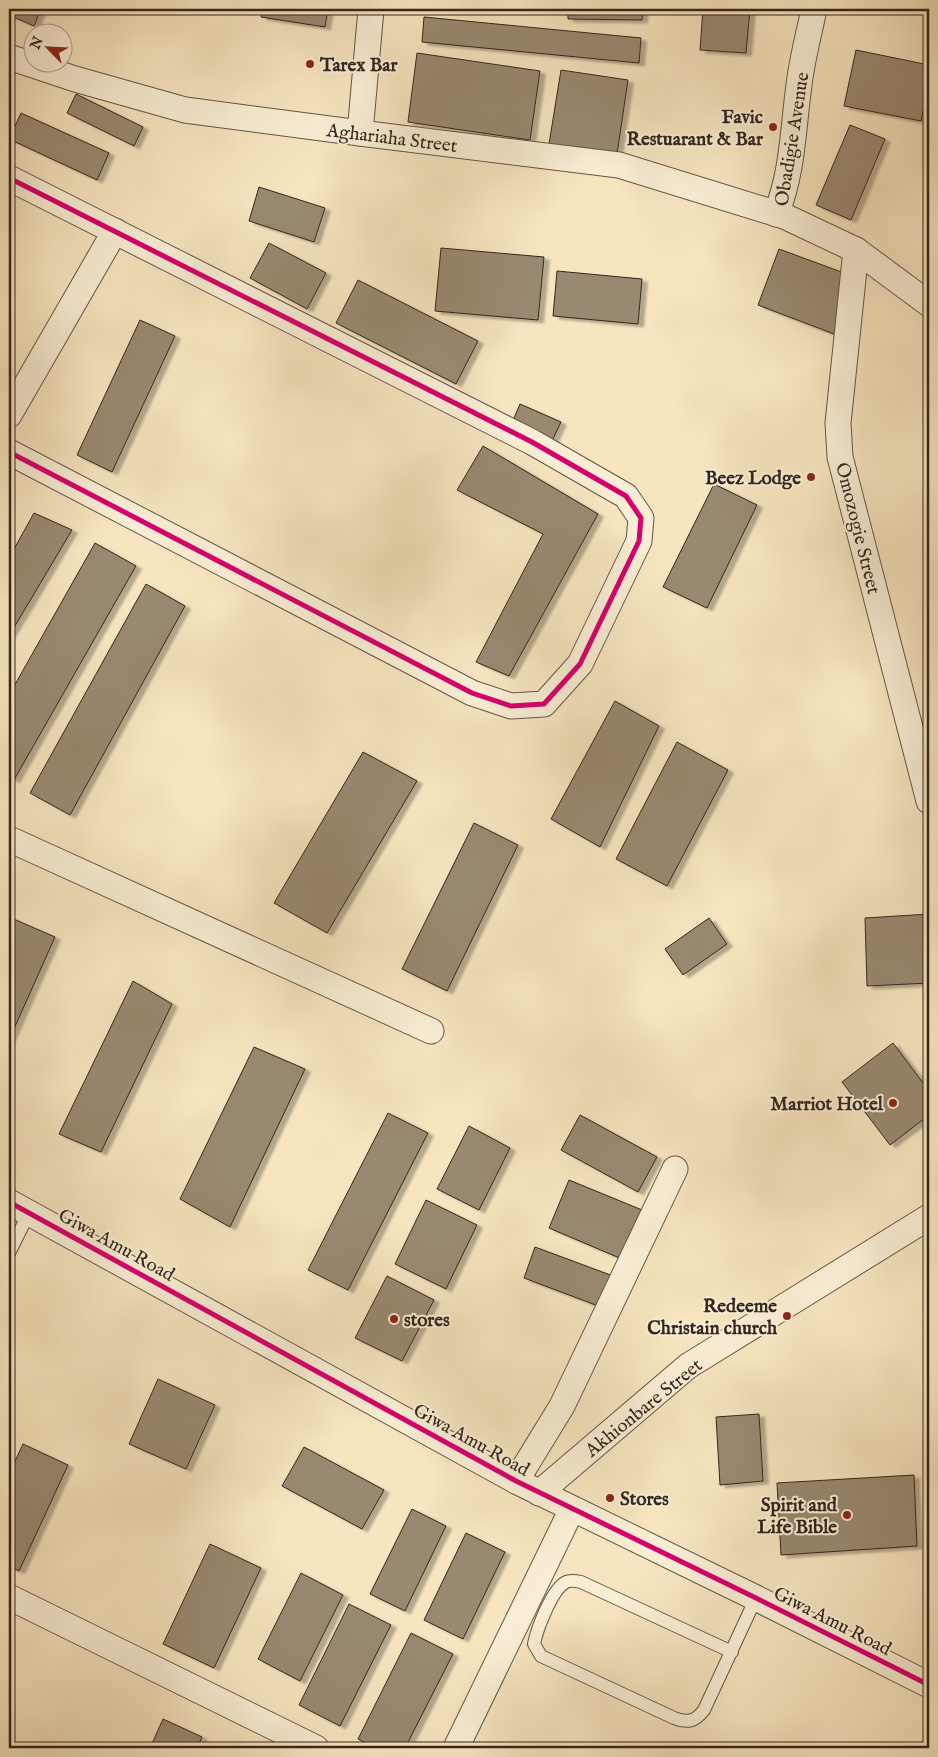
<svg xmlns="http://www.w3.org/2000/svg" width="938" height="1757" font-family="'IM FELL English',serif">
  <style>
    .building { fill: #998971; stroke: #34261d; filter: url(#shadow) }
    .lines { fill: none; stroke-linecap: round; stroke-linejoin: round }
    .service-casing { stroke: #645646; stroke-width: 14 }
    .minor-casing { stroke: #645646; stroke-width: 27 }
    .service { stroke: #f9eed5; stroke-width: 12 }
    .minor { stroke: #f9eed5; stroke-width: 25 }
    .cycleway-casing { stroke: #f9eed5; stroke-width: 8 }
    .cycleway { stroke: #d6006c; stroke-width: 5 }
    .poi-dot { fill: #8f2418; stroke: #f9eed5; stroke-width: 2 }
    .labels { text-anchor: middle; stroke-width: 4; stroke-linejoin: round; paint-order: stroke }
    .poi-label { font-size: 19px; font-weight: bold; fill: #34261d; stroke: #f9eed5; text-anchor: end }
    .street-label { font-size: 19px; fill: #34261d; stroke: #f9eed5 }
  </style>
  <defs>
    <filter id="shadow"><feDropShadow dx="5.5" dy="3" stdDeviation="1" flood-color="#0004"/></filter>
  </defs>
  <rect width="100%" height="100%" fill="#f6e5bf"/>
  <filter id="stains"><feTurbulence type="fractalNoise" baseFrequency=".004" numOctaves="4"/><feColorMatrix values="0 0 0 0 .2 0 0 0 0 .09 0 0 0 0 .02 0 0 0 .5 -.17"/></filter>
  <radialGradient id="worn" r=".72"><stop offset=".6" stop-color="#630" stop-opacity="0"/><stop offset="1" stop-color="#630" stop-opacity=".3"/></radialGradient>
  <!-- building -->
  <g class="building">
    <path d="M9 9H41L34 26 9 15Z"/>
    <path d="M262 9H328L325 27 261 17Z"/>
    <path d="M476 9H526V11Z"/>
    <path d="M568 9H643L642 20 568 19Z"/>
    <path d="M703 9H750L746 53 700 50Z"/>
    <path d="M424 17 641 38 639 63 422 42Z"/>
    <path d="M856 50 929 65V81L921 121 844 106Z"/>
    <path d="M417 53 540 71 530 140 408 122Z"/>
    <path d="M561 70 628 80 617 154 549 144Z"/>
    <path d="M76 94 143 127 134 146 67 113Z"/>
    <path d="M21 113 109 153 97 180 9 139Z"/>
    <path d="M850 125 885 139 851 220 816 205Z"/>
    <path d="M259 187 325 208 314 242 249 221Z"/>
    <path d="M269 243 326 273 307 309 250 278Z"/>
    <path d="M441 248 544 257 538 320 435 311Z"/>
    <path d="M779 249 855 277 834 334 758 305Z"/>
    <path d="M557 271 642 279 638 324 553 316Z"/>
    <path d="M358 280 478 341 456 384 336 323Z"/>
    <path d="M140 320 175 336 112 472 77 455Z"/>
    <path d="M520 404 561 422 549 447 509 430Z"/>
    <path d="M483 446 598 514 509 676 476 662 543 534 457 490Z"/>
    <path d="M714 484 757 505 707 608 663 587Z"/>
    <path d="M34 513 72 530 9 636V558Z"/>
    <path d="M95 543 136 566 14 780 9 777V695Z"/>
    <path d="M146 584 185 606 70 815 30 793Z"/>
    <path d="M615 701 659 726 600 847 551 819Z"/>
    <path d="M677 742 728 770 667 886 616 859Z"/>
    <path d="M363 752 417 781 327 933 274 903Z"/>
    <path d="M474 823 518 845 447 991 402 969Z"/>
    <path d="M929 914V983L867 986 865 918Z"/>
    <path d="M9 917 55 937 9 1040Z"/>
    <path d="M709 918 727 944 683 975 665 949Z"/>
    <path d="M133 981 172 1004 101 1152 59 1134Z"/>
    <path d="M893 1043 929 1091V1115L890 1145 842 1082Z"/>
    <path d="M254 1047 305 1069 230 1227 180 1199Z"/>
    <path d="M388 1113 428 1133 348 1290 308 1270Z"/>
    <path d="M580 1115 657 1157 638 1192 561 1150Z"/>
    <path d="M469 1126 510 1148 479 1210 437 1189Z"/>
    <path d="M569 1180 642 1210 622 1259 549 1228Z"/>
    <path d="M426 1200 477 1225 446 1289 395 1264Z"/>
    <path d="M535 1247 613 1276 601 1307 524 1278Z"/>
    <path d="M387 1276 434 1300 402 1361 355 1338Z"/>
    <path d="M158 1379 215 1405 186 1469 129 1444Z"/>
    <path d="M759 1414 763 1481 720 1485 716 1417Z"/>
    <path d="M23 1444 68 1465 19 1571 9 1566V1474Z"/>
    <path d="M304 1447 384 1490 362 1529 282 1486Z"/>
    <path d="M914 1475 917 1546 781 1555 777 1483Z"/>
    <path d="M412 1509 446 1526 405 1611 370 1594Z"/>
    <path d="M466 1533 505 1552 463 1639 424 1620Z"/>
    <path d="M210 1544 261 1568 214 1668 163 1644Z"/>
    <path d="M301 1573 343 1595 300 1681 258 1659Z"/>
    <path d="M349 1604 391 1625 340 1726 299 1705Z"/>
    <path d="M411 1633 453 1654 405 1748H375L358 1739Z"/>
    <path d="M163 1719 202 1737 197 1748H150Z"/>
  </g>
  <g class="lines">
    <defs>
      <g id="service">
        <path d="M9 1253 29 1213"/>
        <path d="M732 1652 581 1582C576 1581 570 1580 566 1582 552 1589 537 1629 534 1644L541 1656 674 1718C687 1723 695 1722 704 1710L756 1598"/>
      </g>
      <g id="minor">
        <path d="M9 57 75 79 185 110 360 133 619 165 784 216 856 250 929 304"/>
        <path d="M360 133 371 9"/>
        <path d="M9 178 532 442 626 496 641 518 639 541 580 664 544 704 511 706 472 693 9 452"/>
        <path d="M776 214C793 172 793 128 799 85 802 59 809 34 814 9"/>
        <path d="M856 250 838 423 840 457 929 801"/>
        <path d="M9 415 115 231"/>
        <path d="M9 839 431 1031"/>
        <path d="M9 1202 516 1481 756 1598 929 1685"/>
        <path d="M516 1481 562 1406 675 1169"/>
        <path d="M539 1493 688 1366 929 1217"/>
        <path d="M9 1597 316 1748"/>
        <path d="M456 1748 572 1509"/>
      </g>
    </defs>
    <!-- service casing -->
    <use href="#service" class="service-casing"/>
    <!-- minor casing -->
    <use href="#minor" class="minor-casing"/>
    <!-- service -->
    <use href="#service" class="service"/>
    <!-- minor -->
    <use href="#minor" class="minor"/>
    <defs>
      <g id="cycleway">
        <path d="M9 178 532 442 626 496 641 518 639 541 580 664 544 704 511 706 472 693 9 452"/>
        <path d="M9 1202 516 1481 756 1598 929 1685"/>
      </g>
    </defs>
    <!-- cycleway casing -->
    <use href="#cycleway" class="cycleway-casing"/>
    <!-- cycleway -->
    <use href="#cycleway" class="cycleway"/>
  </g>
  <!-- markers -->
  <g class="poi-dot">
    <circle cx="310" cy="64" r="5"/>
    <circle cx="773" cy="127" r="5"/>
    <circle cx="811" cy="477" r="5"/>
    <circle cx="893" cy="1103" r="5"/>
    <circle cx="787" cy="1316" r="5"/>
    <circle cx="394" cy="1319" r="5"/>
    <circle cx="610" cy="1498" r="5"/>
    <circle cx="847" cy="1515" r="5"/>
  </g>
  <g class="labels">
    <!-- poi labels -->
    <g class="poi-label">
      <text x="320" y="71" text-anchor="start">Tarex Bar</text>
      <text x="763" y="123">Favic<tspan x="763" dy="22">Restuarant &amp; Bar</tspan></text>
      <text x="801" y="484">Beez Lodge</text>
      <text x="883" y="1110">Marriot Hotel</text>
      <text x="777" y="1312">Redeeme<tspan x="777" dy="22">Christain church</tspan></text>
      <text x="404" y="1326" text-anchor="start">stores</text>
      <text x="620" y="1505" text-anchor="start">Stores</text>
      <text x="837" y="1511">Spirit and<tspan x="837" dy="22">Life Bible</tspan></text>
    </g>
    <!-- street labels -->
    <g class="street-label">
      <text transform="translate(392 137) rotate(7)" y="7">Aghariaha Street</text>
      <text transform="translate(791 139) rotate(-81)" y="7">Obadigie Avenue</text>
      <text transform="translate(859 528) rotate(76)" y="7">Omozogie Street</text>
      <text transform="translate(117 1244) rotate(29)" y="7">Giwa Amu Road</text>
      <text transform="translate(643 1407) rotate(-39)" y="7">Akhionbare Street</text>
      <text transform="translate(472 1439) rotate(29)" y="7">Giwa Amu Road</text>
      <text transform="translate(833 1620) rotate(27)" y="7">Giwa Amu Road</text>
    </g>
  </g>
  <!-- margin -->
  <rect width="938" height="1757" fill="none" stroke="#f6e5bf" stroke-width="30"/>
  <rect x="10" y="10" width="918" height="1737" fill="none" stroke="#34261d" stroke-width="2.5"/>
  <rect x="15" y="15" width="908" height="1727" fill="none" stroke="#34261d"/>
  <!-- north arrow -->
  <g transform="translate(48 48) rotate(294)"><circle r="24" fill="#f9eed5" stroke="#aa9e8b"/>
  <path d="M0-4L9 19L0 12L-9 19Z" fill="#8f2418"/>
  <text y="-8" font-size="14" font-weight="bold" text-anchor="middle" fill="#34261d">N</text>
  </g>
  <rect width="100%" height="100%" filter="url(#stains)"/>
  <rect width="100%" height="100%" fill="url(#worn)"/>
</svg>
